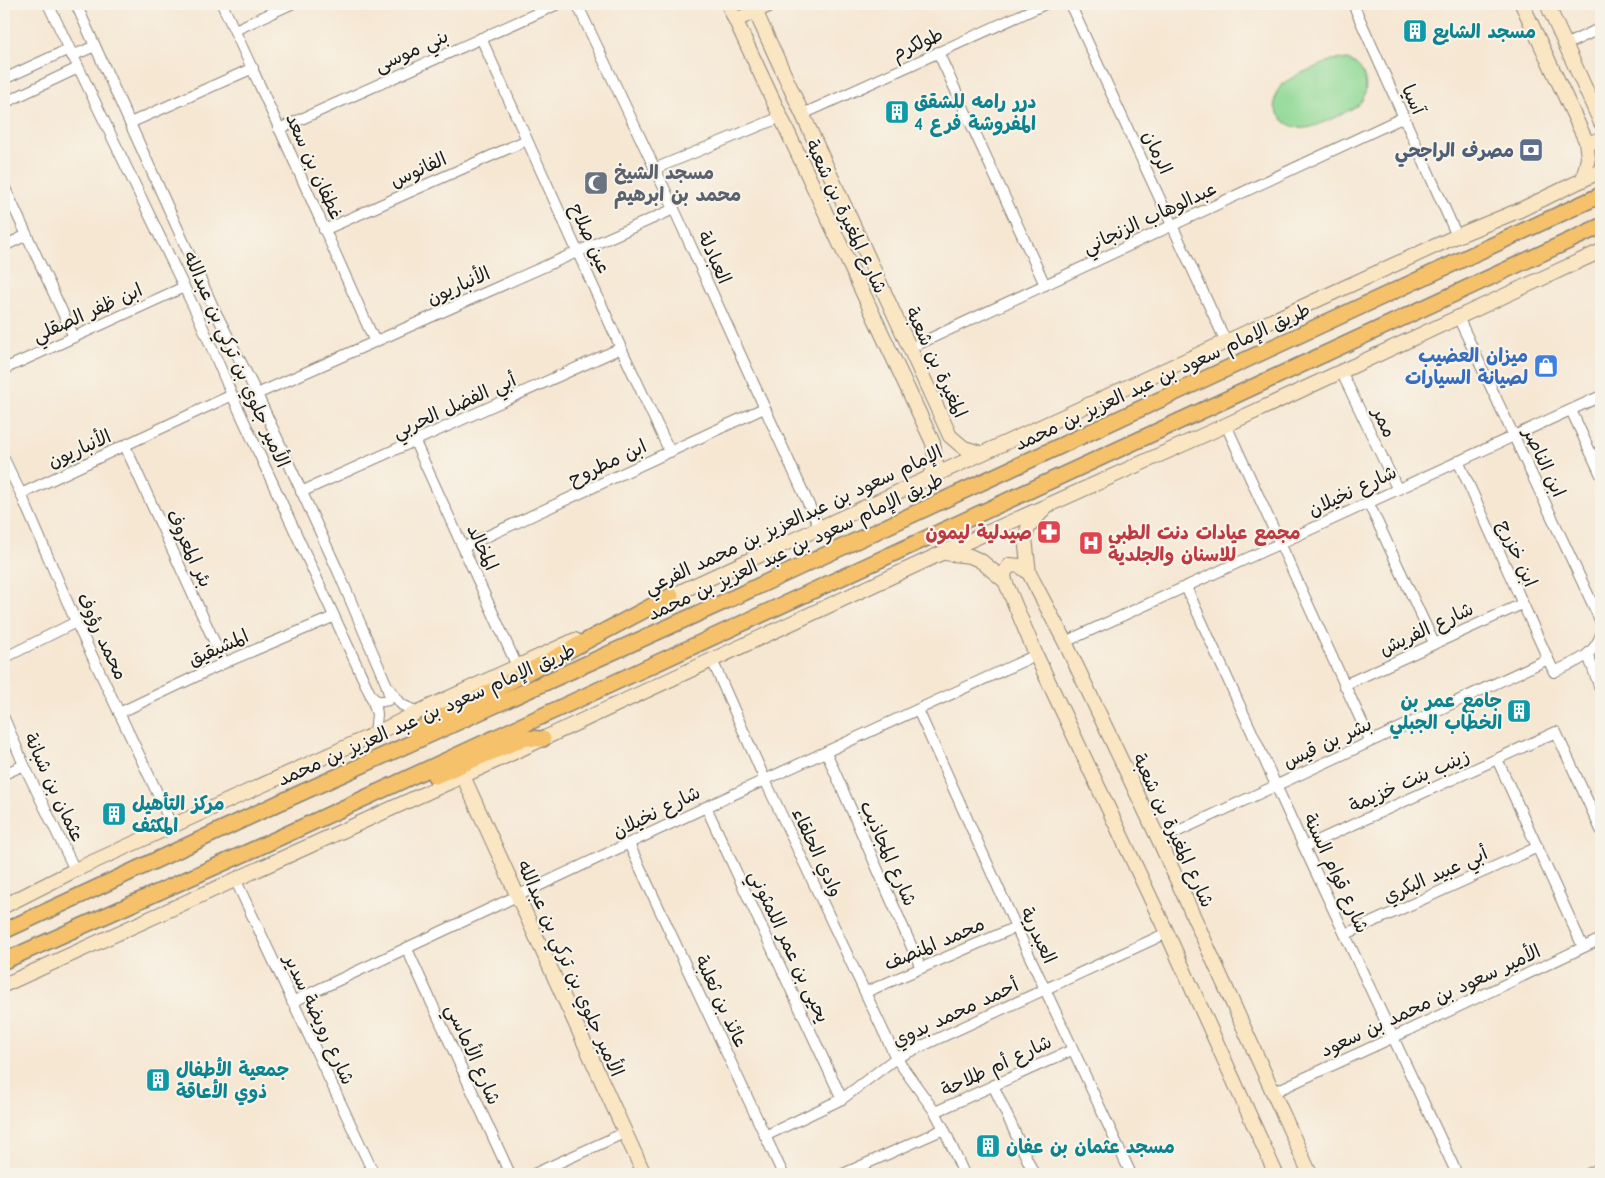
<svg xmlns="http://www.w3.org/2000/svg" width="1605" height="1178" font-family="'Comic Neue','Playpen Sans Arabic',sans-serif">
  <style>
    .pitch { fill: #8fd995; stroke: #567a58 }
    .lines { fill: none; stroke-linecap: round; stroke-linejoin: round }
    .street-casing { stroke: #898278; stroke-width: 12 }
    .secondary-casing { stroke: #898278; stroke-width: 16 }
    .primary-casing { stroke: #898278; stroke-width: 18 }
    .street { stroke: #fff; stroke-width: 10 }
    .secondary { stroke: #fbe6c4; stroke-width: 14 }
    .primary { stroke: #f5c16b; stroke-width: 15 }
    .labels { text-anchor: middle; stroke-width: 4.5; stroke-linejoin: round; paint-order: stroke }
    .culture-label { font-size: 19px; font-weight: bold; fill: #0d838f; stroke: #f7f3e8; text-anchor: start }
    .street-label { font-size: 19px; fill: #1c1c1c; stroke: #f7f3e8 }
    .service-label { font-size: 19px; font-weight: bold; fill: #4e5e75; stroke: #f7f3e8; text-anchor: end }
    .worship-label { font-size: 19px; font-weight: bold; fill: #5b616d; stroke: #f7f3e8; text-anchor: start }
    .shop-label { font-size: 19px; font-weight: bold; fill: #366cbe; stroke: #f7f3e8; text-anchor: end }
    .health-label { font-size: 19px; font-weight: bold; fill: #be3a42; stroke: #f7f3e8; text-anchor: end }
  </style>
  <rect width="100%" height="100%" fill="#f7f3e8"/>
  <filter id="ink" filterUnits="userSpaceOnUse"><feTurbulence type="fractalNoise" baseFrequency=".02" numOctaves="2"/><feDisplacementMap in="SourceGraphic" scale="10" xChannelSelector="R" yChannelSelector="G"/><feConvolveMatrix kernelMatrix="1 2 1 2 8 2 1 2 1" color-interpolation-filters="sRGB"/></filter>
  <filter id="wash" filterUnits="userSpaceOnUse"><feTurbulence type="fractalNoise" baseFrequency=".0096" numOctaves="4" result="noise"/><feDisplacementMap in="SourceGraphic" scale="20" xChannelSelector="R" yChannelSelector="G"/><feGaussianBlur stdDeviation="1.12" result="paint"/><feColorMatrix in="noise" values="0 0 0 0 0 0 0 0 0 0 0 0 0 0 0 0 0 1.4 0 .05"/><feComposite in="paint" operator="in"/></filter>
  <g filter="url(#wash)">
    <rect width="100%" height="100%" fill="#f6e7d3"/>
    <!-- pitch -->
    <path class="pitch" d="M1332 60C1339 59 1348 59 1354 63 1367 71 1370 93 1359 104 1351 111 1321 124 1311 127 1287 134 1263 107 1281 86 1291 75 1318 67 1332 60Z"/>
  </g>
  <g filter="url(#ink)">
    <g class="lines">
      <defs>
        <g id="street">
          <path d="M48 4 198 316 232 395 371 696 377 714 375 734"/>
          <path d="M76 4 214 309 257 394 338 571 387 686 402 705 418 712"/>
          <path d="M222 4C275 116 324 229 375 342"/>
          <path d="M577 4 674 209 819 527"/>
          <path d="M1070 4 1226 342"/>
          <path d="M1353 4 1457 236"/>
          <path d="M235 30 291 4"/>
          <path d="M481 38 621 348 670 452"/>
          <path d="M1565 45 1601 28"/>
          <path d="M938 52 1045 285"/>
          <path d="M72 56 95 46"/>
          <path d="M4 79 69 49"/>
          <path d="M4 103 78 68"/>
          <path d="M803 114 1045 4"/>
          <path d="M130 123 253 68"/>
          <path d="M279 129 558 4"/>
          <path d="M654 169 781 117"/>
          <path d="M4 186 74 337"/>
          <path d="M324 230 527 140"/>
          <path d="M4 246 27 235"/>
          <path d="M1458 317 1601 622"/>
          <path d="M910 348 1404 117"/>
          <path d="M4 369 184 287"/>
          <path d="M1341 371 1397 488"/>
          <path d="M257 394 674 209"/>
          <path d="M1571 410 1601 475"/>
          <path d="M1226 425 1370 740"/>
          <path d="M415 442 517 666"/>
          <path d="M125 446 224 663"/>
          <path d="M4 459 21 494 76 622 163 805 171 826"/>
          <path d="M1458 461 1548 659"/>
          <path d="M301 492 621 348"/>
          <path d="M21 494 232 395"/>
          <path d="M1368 502 1434 643"/>
          <path d="M464 547 764 408"/>
          <path d="M1186 587 1304 847 1457 1174"/>
          <path d="M1065 642 1601 396"/>
          <path d="M1588 655 1601 691"/>
          <path d="M4 658 76 622"/>
          <path d="M712 660 765 780 896 1058 935 1112 944 1129 964 1174"/>
          <path d="M1344 685 1522 604"/>
          <path d="M371 696 378 702 388 700 390 698 387 687"/>
          <path d="M918 710 1016 927 1131 1174"/>
          <path d="M119 713 224 663 333 617"/>
          <path d="M4 718 24 765 75 870"/>
          <path d="M826 752 921 968"/>
          <path d="M1497 759 1583 947"/>
          <path d="M4 774 24 765"/>
          <path d="M706 807 842 1099"/>
          <path d="M1159 840 1548 659 1554 672C1574 662 1594 657 1601 634"/>
          <path d="M629 844 783 1174"/>
          <path d="M1304 847 1556 732 1601 830"/>
          <path d="M235 879 374 1174"/>
          <path d="M1346 934 1538 847"/>
          <path d="M407 949 510 1174"/>
          <path d="M866 992 1016 927"/>
          <path d="M292 1002 706 807 1036 655"/>
          <path d="M993 1085 1034 1174"/>
          <path d="M1274 1092 1394 1037 1601 939"/>
          <path d="M935 1112 1072 1050"/>
          <path d="M765 1136 842 1099 896 1058 1167 933"/>
          <path d="M534 1174 624 1133"/>
          <path d="M843 1174 944 1129"/>
          <path d="M1588 1174 1601 1168"/>
        </g>
        <g id="secondary">
          <path d="M728 4 933 443 936 464 929 477"/>
          <path d="M752 4 950 436 964 448 980 453"/>
          <path d="M1522 4 1586 141 1588 158 1583 180"/>
          <path d="M1547 4 1601 123"/>
          <path d="M736 20 771 4"/>
          <path d="M1586 141 1592 142 1601 139"/>
          <path d="M1044 509 1028 528 1025 538 1029 573 1065 642 1159 840 1310 1174"/>
          <path d="M945 553 970 556 981 561 1005 581 1036 655 1167 933 1276 1174"/>
          <path d="M1005 581 1004 573 1010 565 1020 566 1029 573"/>
          <path d="M660 601 1457 236 1520 210 1601 171"/>
          <path d="M463 776 644 1174"/>
          <path d="M4 906 75 870 375 734 418 712 575 640"/>
          <path d="M4 985 463 776 942 553 1226 425 1601 251"/>
        </g>
        <g id="primary">
          <path d="M416 731 671 596"/>
          <path d="M435 776 525 738 543 739"/>
          <path d="M4 931 283 801 739 595 1601 195"/>
          <path d="M4 961 257 848 1601 226"/>
        </g>
      </defs>
      <!-- street casing -->
      <use href="#street" class="street-casing"/>
      <!-- secondary casing -->
      <use href="#secondary" class="secondary-casing"/>
      <!-- primary casing -->
      <use href="#primary" class="primary-casing"/>
      <!-- street -->
      <use href="#street" class="street"/>
      <!-- secondary -->
      <use href="#secondary" class="secondary"/>
      <!-- primary -->
      <use href="#primary" class="primary"/>
    </g>
  </g>
  <!-- icons -->
  <defs>
    <symbol id="building-square" viewBox="-11 -11 22 22"><rect x="-9" y="-9" width="18" height="18" rx="4" fill="#0f9aa8" stroke="#f7f3e8"/><path d="M-4-6H4V6H1V3H-1V6H-4ZM-2.5-4.3h1.7v1.8h-1.7ZM.8-4.3h1.7v1.8H.8ZM-2.5-1h1.7V.8h-1.7ZM.8-1h1.7V.8H.8Z" fill="#fff"/></symbol>
    <symbol id="bank-square" viewBox="-11 -11 22 22"><rect x="-9" y="-9" width="18" height="18" rx="4" fill="#5c6f8a" stroke="#f7f3e8"/><path d="M-6-4H6V4H-6ZM0-2.3a2.3 2.3 0 1 0 0 4.6a2.3 2.3 0 1 0 0-4.6Z" fill="#fff"/></symbol>
    <symbol id="mosque-square" viewBox="-11 -11 22 22"><rect x="-9" y="-9" width="18" height="18" rx="4" fill="#6b7280" stroke="#f7f3e8"/><path d="M3.5-4.9A6 6 0 1 0 3.5 4.9A5 5 0 1 1 3.5-4.9Z" fill="#fff"/></symbol>
    <symbol id="shop-square" viewBox="-11 -11 22 22"><rect x="-9" y="-9" width="18" height="18" rx="4" fill="#3f7fe0" stroke="#f7f3e8"/><path d="M-5-2.5h2.3a2.7 3.5 0 0 1 5.4 0H5L5.5 6h-11ZM-1.5-2.5h3a1.5 2.3 0 0 0-3 0Z" fill="#fff"/></symbol>
    <symbol id="pharmacy-square" viewBox="-11 -11 22 22"><rect x="-9" y="-9" width="18" height="18" rx="4" fill="#e0444e" stroke="#f7f3e8"/><path d="M-2-6h4v4h4v4h-4v4h-4v-4h-4v-4h4Z" fill="#fff"/></symbol>
    <symbol id="hospital-square" viewBox="-11 -11 22 22"><rect x="-9" y="-9" width="18" height="18" rx="4" fill="#e0444e" stroke="#f7f3e8"/><path d="M-5-5h3v3.5h4V-5h3V5h-3V1.5h-4V5h-3Z" fill="#fff"/></symbol>
  </defs>
  <g fill-rule="evenodd">
    <use href="#building-square" x="1401" y="17" width="28" height="28"/>
    <use href="#building-square" x="883" y="98" width="28" height="28"/>
    <use href="#bank-square" x="1517" y="136" width="28" height="28"/>
    <use href="#mosque-square" x="582" y="169" width="28" height="28"/>
    <use href="#shop-square" x="1532" y="352" width="28" height="28"/>
    <use href="#pharmacy-square" x="1035" y="518" width="28" height="28"/>
    <use href="#hospital-square" x="1077" y="529" width="28" height="28"/>
    <use href="#building-square" x="1505" y="697" width="28" height="28"/>
    <use href="#building-square" x="100" y="800" width="28" height="28"/>
    <use href="#building-square" x="144" y="1066" width="28" height="28"/>
    <use href="#building-square" x="974" y="1132" width="28" height="28"/>
  </g>
  <g class="labels">
    <!-- culture labels -->
    <g class="culture-label">
      <text x="1432" y="38">مسجد الشايع</text>
      <text x="914" y="108">درر رامه للشقق<tspan x="914" dy="22">المفروشة فرع 4</tspan></text>
      <text x="1502" y="707" text-anchor="end">جامع عمر بن<tspan x="1502" dy="22">الخطاب الجبلي</tspan></text>
      <text x="132" y="810">مركز التأهيل<tspan x="132" dy="22">المكثف</tspan></text>
      <text x="176" y="1076">جمعية الأطفال<tspan x="176" dy="22">ذوي الأعاقة</tspan></text>
      <text x="1006" y="1153">مسجد عثمان بن عفان</text>
    </g>
    <!-- street labels -->
    <g class="street-label">
      <text transform="translate(917 43) rotate(-24)" y="7">طولكرم</text>
      <text transform="translate(411 50) rotate(-24)" y="7">بني موسى</text>
      <text transform="translate(1414 99) rotate(66)" y="7">آسيا</text>
      <text transform="translate(1158 152) rotate(65)" y="7">الرمان</text>
      <text transform="translate(315 166) rotate(66)" y="7">غطفان بن سعد</text>
      <text transform="translate(418 169) rotate(-24)" y="7">الفانوس</text>
      <text transform="translate(847 216) rotate(65)" y="7">شارع المغيرة بن شعبة</text>
      <text transform="translate(1149 217) rotate(-25)" y="7">عبدالوهاب الزنجاني</text>
      <text transform="translate(591 238) rotate(66)" y="7">عين صلاح</text>
      <text transform="translate(715 257) rotate(66)" y="7">العبادلة</text>
      <text transform="translate(458 285) rotate(-24)" y="7">الأنباريون</text>
      <text transform="translate(87 312) rotate(-24)" y="7">ابن ظفر الصقلي</text>
      <text transform="translate(237 359) rotate(66)" y="7">الأمير جلوي بن تركي بن عبدالله</text>
      <text transform="translate(937 362) rotate(65)" y="7">المغيرة بن شعبة</text>
      <text transform="translate(1162 376) rotate(-25)" y="7">طريق الإمام سعود بن عبد العزيز بن محمد</text>
      <text transform="translate(454 405) rotate(-24)" y="7">أبي الفضل الحربي</text>
      <text transform="translate(1385 422) rotate(65)" y="7">ممر</text>
      <text transform="translate(79 448) rotate(-24)" y="7">الأنباريون</text>
      <text transform="translate(607 462) rotate(-25)" y="7">ابن مطروح</text>
      <text transform="translate(1545 462) rotate(65)" y="7">ابن الناصر</text>
      <text transform="translate(1352 490) rotate(-25)" y="7">شارع نخيلان</text>
      <text transform="translate(793 519) rotate(-25)" y="7">الإمام سعود بن عبدالعزيز بن محمد الفرعي</text>
      <text transform="translate(795 546) rotate(-25)" y="7">طريق الإمام سعود بن عبد العزيز بن محمد</text>
      <text transform="translate(483 547) rotate(65)" y="7">المخالد</text>
      <text transform="translate(190 548) rotate(65)" y="7">بئر المعروف</text>
      <text transform="translate(1518 553) rotate(66)" y="7">ابن خزرج</text>
      <text transform="translate(1426 628) rotate(-25)" y="7">شارع الفريش</text>
      <text transform="translate(103 636) rotate(65)" y="7">محمد رؤوف</text>
      <text transform="translate(218 647) rotate(-24)" y="7">المشيقيق</text>
      <text transform="translate(426 714) rotate(-24)" y="7">طريق الإمام سعود بن عبد العزيز بن محمد</text>
      <text transform="translate(1327 742) rotate(-25)" y="7">بشر بن قيس</text>
      <text transform="translate(1409 780) rotate(-24)" y="7">زينب بنت خزيمة</text>
      <text transform="translate(55 787) rotate(65)" y="7">عثمان بن شبانة</text>
      <text transform="translate(656 811) rotate(-26)" y="7">شارع نخيلان</text>
      <text transform="translate(1174 830) rotate(65)" y="7">شارع المغيرة بن شعبة</text>
      <text transform="translate(818 852) rotate(65)" y="7">وادي الحلقاء</text>
      <text transform="translate(889 853) rotate(66)" y="7">شارع المجاذيب</text>
      <text transform="translate(1337 873) rotate(65)" y="7">شارع قوام السنة</text>
      <text transform="translate(1435 874) rotate(-24)" y="7">أبي عبيد البكري</text>
      <text transform="translate(1039 935) rotate(65)" y="7">العبدرية</text>
      <text transform="translate(934 943) rotate(-23)" y="7">محمد المنصف</text>
      <text transform="translate(790 946) rotate(65)" y="7">يحيى بن عمر اللمثوني</text>
      <text transform="translate(571 968) rotate(66)" y="7">الأمير جلوي بن تركي بن عبدالله</text>
      <text transform="translate(1430 1000) rotate(-25)" y="7">الأمير سعود بن محمد بن سعود</text>
      <text transform="translate(722 1001) rotate(65)" y="7">عائذ بن ثعلبة</text>
      <text transform="translate(955 1012) rotate(-25)" y="7">أحمد محمد بدوي</text>
      <text transform="translate(320 1019) rotate(65)" y="7">شارع رويضة سدير</text>
      <text transform="translate(474 1054) rotate(66)" y="7">شارع الأماسي</text>
      <text transform="translate(996 1065) rotate(-25)" y="7">شارع أم طلاحة</text>
    </g>
    <!-- service labels -->
    <g class="service-label">
      <text x="1514" y="157">مصرف الراجحي</text>
    </g>
    <!-- worship labels -->
    <g class="worship-label">
      <text x="614" y="179">مسجد الشيخ<tspan x="614" dy="22">محمد بن ابرهيم</tspan></text>
    </g>
    <!-- shop labels -->
    <g class="shop-label">
      <text x="1528" y="362">ميزان العضيب<tspan x="1528" dy="22">لصيانة السيارات</tspan></text>
    </g>
    <!-- health labels -->
    <g class="health-label">
      <text x="1032" y="539">صيدلية ليمون</text>
      <text x="1108" y="539" text-anchor="start">مجمع عيادات دنت الطبي<tspan x="1108" dy="22">للاسنان والجلدية</tspan></text>
    </g>
  </g>
  <!-- margin -->
  <rect width="1605" height="1178" fill="none" stroke="#f7f3e8" stroke-width="20"/>
</svg>
